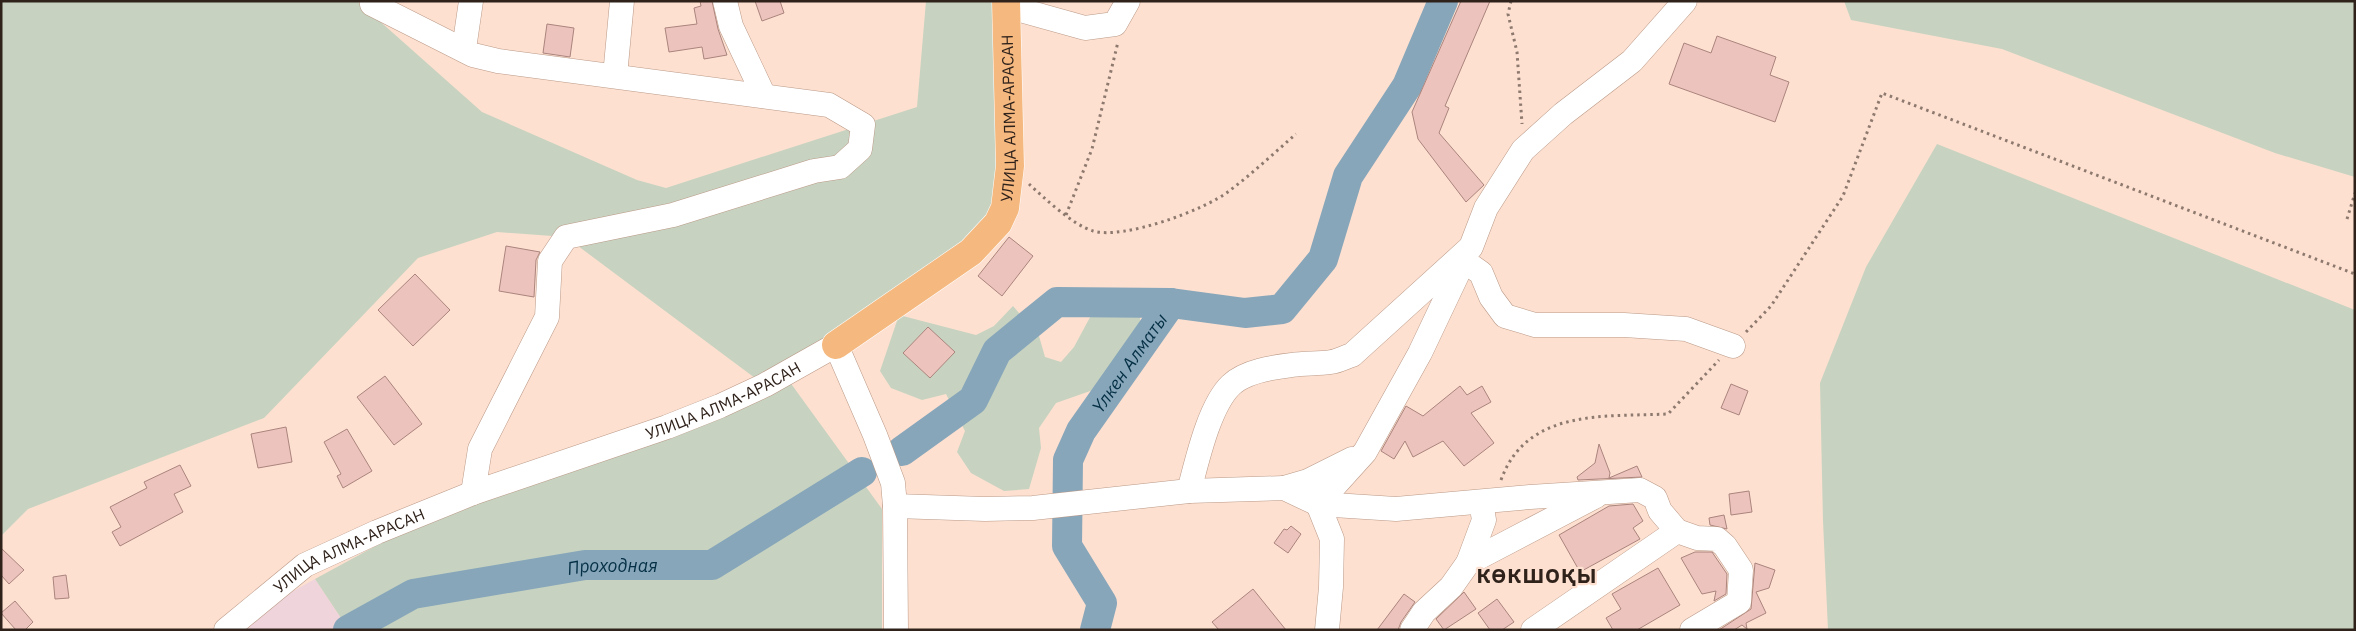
<svg xmlns="http://www.w3.org/2000/svg" width="2356" height="631" font-family="'IBM Plex Sans',sans-serif">
	<style>
		.commercial { fill: #efd5db }
		.green { fill: #c7d3c0 }
		.lines { fill: none; stroke-linecap: round; stroke-linejoin: round }
		.river { stroke: #87a6ba; stroke-width: 30 }
		.building { fill: #edc4bd; stroke: #aa847d }
		.minor-casing { stroke: #bb9987; stroke-width: 25 }
		.major-casing { stroke: #fff; stroke-width: 29 }
		.path { stroke: #8d796e; stroke-width: 3; stroke-dasharray: 2.5 4; stroke-linecap: butt }
		.minor { stroke: #fff; stroke-width: 24 }
		.major { stroke: #f5b980; stroke-width: 28 }
		.labels { text-anchor: middle; dominant-baseline: central; stroke-width: 4.5; stroke-linejoin: round; paint-order: stroke }
		.street-label { font-size: 16px; fill: #2f221b; stroke: #fde0d0 }
		.water-label { font-size: 18px; font-style: italic; fill: #042f45; stroke: #fde0d0 }
		.district-label { font-size: 21px; font-weight: bold; letter-spacing: 1px; fill: #2f221b; stroke: #fde0d0 }
	</style>
	<rect width="100%" height="100%" fill="#fde0d0"/>
	<path class="commercial" d="M 315,579 L 349,630 L 226,630 L 230,626 Z"/>
	<path class="green" d="M 1,1 L 357,1 L 482,112 L 637,180 L 666,188 L 917,107 L 926,1 L 1006,1 L 998,223 L 784,374 L 882,509 L 882,630 L 349,630 L 315,579 L 473,493 L 763,384 L 566,237 L 497,232 L 418,258 L 264,418 L 28,509 L 1,536 Z
		M 1844,1 L 2355,1 L 2355,177 L 2275,153 L 2002,49 L 1851,20 Z
		M 1937,144 L 2355,310 L 2355,630 L 1828,630 L 1823,521 L 1820,383 L 1866,267 Z
		M 1013,306 L 1039,336 L 1045,357 L 1061,362 L 1074,347 L 1095,308 L 1140,315 L 1140,329 L 1093,390 L 1056,403 L 1039,428 L 1041,448 L 1029,489 L 1004,491 L 971,473 L 957,452 L 965,431 L 946,394 L 922,400 L 891,388 L 880,371 L 899,315 L 976,335 L 994,326 Z"/>
	<g class="lines">
		<g class="river">
			<path d="M 902,451 L 973,400 L 997,351 L 1057,302 L 1171,303"/>
			<path id="s1" d="M 348,630 L 413,594 L 585,565 L 712,565 L 862,472"/>
			<path id="s2" d="M 1095,630 L 1102,603 L 1067,546 L 1068,460 L 1081,431 L 1171,303 L 1245,313 L 1282,309 L 1323,259 L 1348,176 L 1407,86 L 1443,1"/>
		</g>
	</g>
	<path class="building" d="M 700,1 L 712,1 L 718,29 L 727,55 L 704,59 L 702,47 L 669,52 L 665,28 L 697,24 L 694,8 L 701,6 Z
		M 755,1 L 780,1 L 784,13 L 762,21 Z
		M 1461,1 L 1490,1 L 1445,106 L 1449,108 L 1439,133 L 1484,185 L 1466,202 L 1418,139 L 1412,112 Z
		M 547,24 L 574,28 L 570,57 L 543,53 Z
		M 1717,36 L 1776,57 L 1770,75 L 1789,82 L 1775,122 L 1669,84 L 1684,43 L 1711,53 Z
		M 1009,237 L 1033,256 L 1002,296 L 978,276 Z
		M 506,246 L 540,252 L 536,260 L 534,297 L 499,291 Z
		M 415,274 L 450,310 L 413,346 L 378,310 Z
		M 928,327 L 955,352 L 930,378 L 903,353 Z
		M 385,376 L 422,424 L 394,445 L 357,397 Z
		M 1731,384 L 1748,391 L 1739,415 L 1721,408 Z
		M 1460,386 L 1467,395 L 1482,386 L 1491,402 L 1471,413 L 1494,443 L 1464,466 L 1443,441 L 1413,457 L 1405,441 L 1394,459 L 1381,451 L 1406,406 L 1423,416 Z
		M 286,427 L 292,462 L 258,468 L 251,434 Z
		M 347,429 L 372,471 L 343,488 L 337,476 L 341,474 L 324,442 Z
		M 1599,444 L 1610,473 L 1609,478 L 1637,466 L 1642,477 L 1578,480 L 1577,477 L 1595,463 Z
		M 180,465 L 191,486 L 174,494 L 183,512 L 120,546 L 112,532 L 121,527 L 110,507 L 147,488 L 144,482 Z
		M 1749,491 L 1752,512 L 1731,515 L 1729,494 Z
		M 1633,504 L 1643,521 L 1633,528 L 1640,539 L 1580,572 L 1559,535 L 1609,506 Z
		M 1724,515 L 1727,529 L 1710,525 L 1709,518 Z
		M 1291,526 L 1301,534 L 1288,553 L 1274,543 L 1284,529 L 1287,530 Z
		M 1,548 L 24,570 L 9,584 L 1,575 Z
		M 1695,552 L 1712,552 L 1727,574 L 1726,594 L 1714,601 L 1716,591 L 1702,594 L 1681,558 Z
		M 1755,563 L 1775,570 L 1769,588 L 1756,592 L 1766,613 L 1746,623 L 1747,629 L 1742,625 L 1734,630 L 1719,630 L 1751,609 Z
		M 1658,568 L 1680,605 L 1637,630 L 1613,630 L 1606,618 L 1621,609 L 1612,594 Z
		M 66,575 L 69,598 L 55,599 L 53,577 Z
		M 1253,589 L 1286,630 L 1219,630 L 1212,622 Z
		M 1464,592 L 1476,609 L 1444,630 L 1436,619 Z
		M 1404,594 L 1415,602 L 1401,622 L 1398,630 L 1377,630 Z
		M 1497,599 L 1514,622 L 1502,630 L 1490,630 L 1478,613 Z
		M 15,601 L 33,622 L 25,630 L 16,630 L 1,613 Z"/>
	<g class="lines">
		<defs>
			<g id="minor">
				<path d="M 725,1 L 731,26 L 764,96"/>
				<path d="M 372,4 L 473,55 L 498,61 L 829,105 L 863,125 L 860,149 L 840,167 L 814,171 L 673,215 L 566,237 L 550,261 L 547,317 L 480,449 L 473,493"/>
				<path d="M 1006,6 L 1085,28 L 1115,24 L 1128,1"/>
				<path d="M 464,49 L 471,1"/>
				<path d="M 615,76 L 622,1"/>
				<path d="M 1464,261 L 1481,273 L 1491,297 L 1505,316 L 1535,325 L 1624,325 L 1686,329 L 1733,346"/>
				<path d="M 1284,488 L 1308,481 L 1352,459"/>
				<path d="M 1189,491 C 1197,461 1209,406 1231,385 C 1245,371 1274,367 1292,365 C 1305,363 1318,364 1331,362 C 1338,361 1345,357 1352,355 L 1471,247 L 1486,208 L 1523,150 L 1563,114 L 1632,61 L 1685,1"/>
				<path d="M 1318,504 L 1365,452 L 1420,353 L 1466,256"/>
				<path d="M 1318,504 L 1332,539 L 1331,587 L 1327,630"/>
				<path d="M 895,506 L 985,509 L 1033,508 L 1189,491 L 1284,488 L 1318,504 L 1396,509 L 1530,497 L 1640,490 L 1655,498 L 1660,511 L 1677,531 L 1697,538 L 1717,539 L 1725,546 L 1741,570 L 1739,602 L 1692,630"/>
				<path d="M 1468,563 L 1484,520 L 1481,502"/>
				<path id="s3" d="M 226,630 L 305,565 L 377,532 L 473,493 L 667,427 L 720,406 L 765,385 L 836,345 L 875,435 L 893,483 L 895,506 L 896,630"/>
				<path d="M 1412,630 L 1424,612 L 1451,587 L 1468,563 L 1596,496"/>
				<path d="M 1533,630 L 1677,531"/>
			</g>
			<g id="major">
				<path id="s4" d="M 836,345 L 971,252 L 998,223 L 1005,208 L 1010,166 L 1006,1"/>
			</g>
		</defs>
		<use href="#minor" class="minor-casing"/>
		<use href="#major" class="major-casing"/>
		<path class="path" d="M 1511,1 L 1508,14 L 1517,52 L 1522,124
			M 1029,184 C 1044,198 1073,225 1093,231 C 1123,240 1205,210 1229,191 C 1252,174 1274,153 1296,134
			M 1066,215 L 1092,149 L 1118,42
			M 2347,219 L 2355,193
			M 1746,332 L 1771,306 L 1843,196 L 1882,93 L 2355,274
			M 1501,480 C 1527,408 1605,417 1668,414 L 1719,360"/>
		<use href="#minor" class="minor"/>
		<use href="#major" class="major"/>
	</g>
	<g class="labels">
		<g class="street-label">
			<text stroke="none"><textPath href="#s4" startOffset="310">УЛИЦА АЛМА-АРАСАН</textPath></text>
			<text stroke="none"><textPath href="#s3" startOffset="552">УЛИЦА АЛМА-АРАСАН</textPath></text>
			<text stroke="none"><textPath href="#s3" startOffset="148">УЛИЦА АЛМА-АРАСАН</textPath></text>
		</g>
		<g class="water-label">
			<text stroke="none"><textPath href="#s2" startOffset="296">Үлкен Алматы</textPath></text>
			<text stroke="none"><textPath href="#s1" startOffset="276">Проходная</textPath></text>
		</g>
		<g class="district-label">
			<text x="1537" y="575">КӨКШОҚЫ</text>
		</g>
	</g>
	<rect width="2356" height="631" fill="none" stroke="#2f221b" stroke-width="5"/>
</svg>
